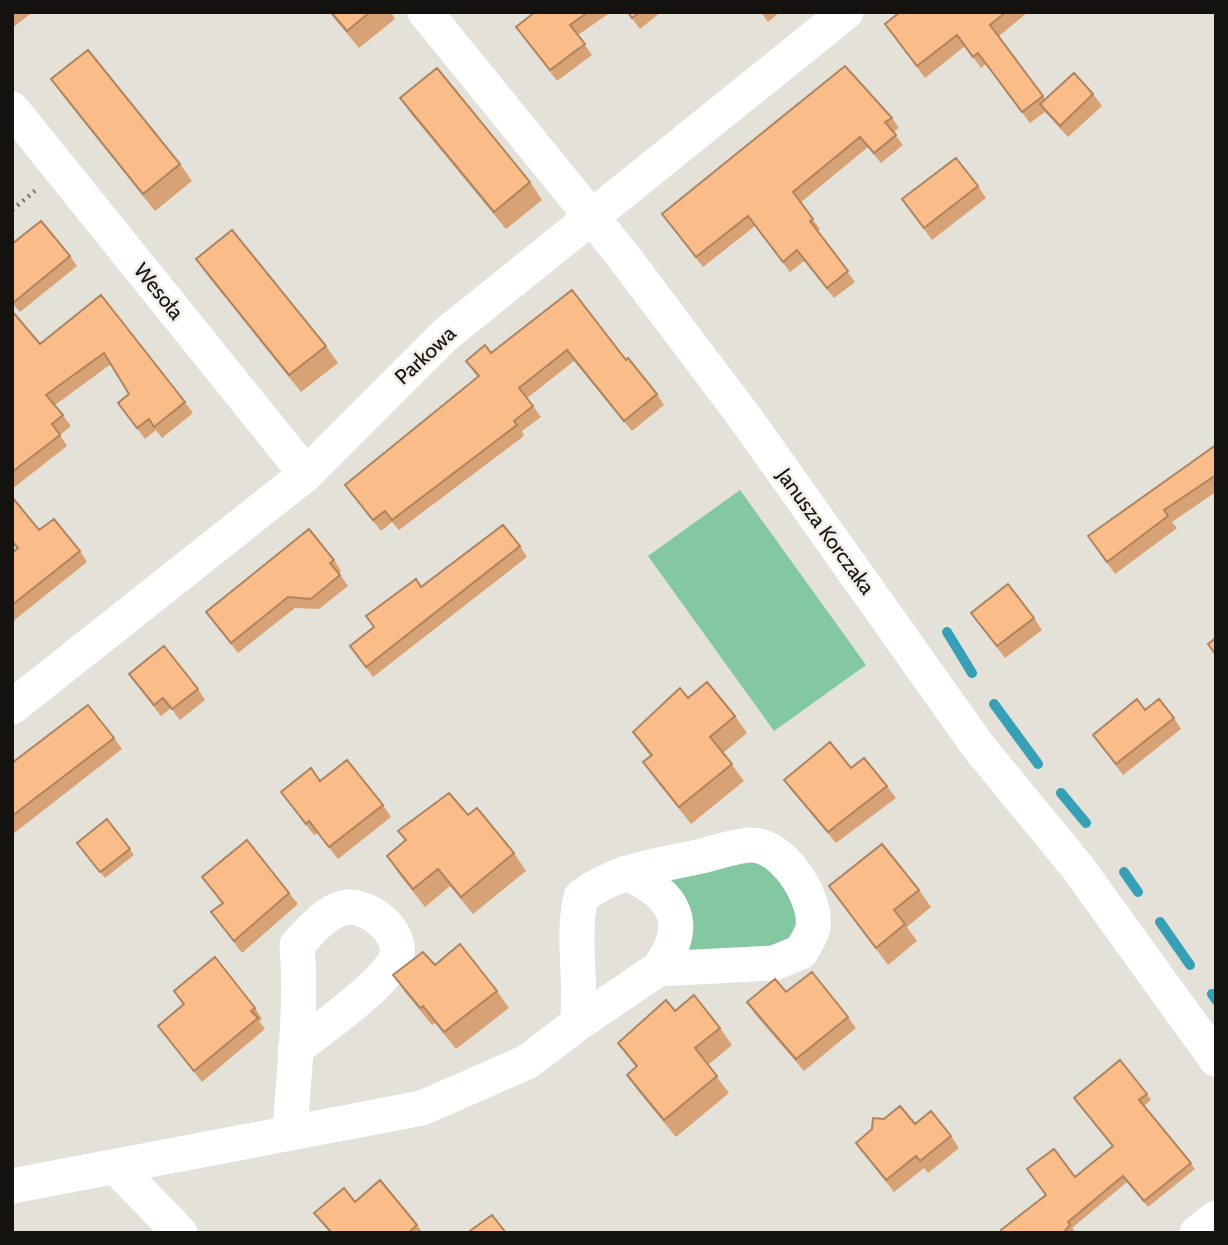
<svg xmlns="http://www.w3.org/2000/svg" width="1228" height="1245" font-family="Cabin,sans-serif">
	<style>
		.green { fill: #84c8a2 }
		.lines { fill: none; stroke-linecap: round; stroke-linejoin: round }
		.stream { stroke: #38a0b6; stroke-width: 10 }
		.path { stroke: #77756f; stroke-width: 4.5; stroke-dasharray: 2 5; stroke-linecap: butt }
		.minor { stroke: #fff; stroke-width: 35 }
		.wall { fill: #d7a275 }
		.building { fill: #fabc88; stroke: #af845f; stroke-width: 2 }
		.labels { text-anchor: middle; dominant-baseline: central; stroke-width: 5; stroke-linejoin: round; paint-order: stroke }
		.street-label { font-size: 21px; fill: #13120f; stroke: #f1eee5 }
	</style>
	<rect width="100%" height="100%" fill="#e4e1d8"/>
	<path class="green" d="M 740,490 L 866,665 L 774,731 L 648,556 Z
		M 758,851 L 805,910 L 788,946 L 672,961 L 662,882 Z"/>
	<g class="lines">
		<path class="stream" d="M 947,632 L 972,673
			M 994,704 L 1038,764
			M 1061,793 L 1086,823
			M 1124,872 L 1138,892
			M 1160,922 L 1190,965
			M 1212,994 L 1216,1000"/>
		<path class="path" d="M 12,210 L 36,190"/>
		<path class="minor" d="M 425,12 L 620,252 L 746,419 L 978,746 L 1078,868 L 1216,1059
			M 12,109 L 306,474
			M 12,707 L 306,474 L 445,335 L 846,12
			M 626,873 C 675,894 692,924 658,969
			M 290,1131 C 294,1069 302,1007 297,945 C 309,932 328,909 348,907 C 370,906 401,931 397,954 C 391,981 318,1031 295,1049
			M 116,1167 L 180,1233
			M 12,1186 L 422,1108 L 527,1062 L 577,1024 C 583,981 571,940 581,897 C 615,870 661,865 702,856 C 717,852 735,846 750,845 C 782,843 817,897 813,927 C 812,935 805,944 801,952 L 774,963 L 658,969 L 577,1024
			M 1197,1233 L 1216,1218"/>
	</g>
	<path class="wall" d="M 12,12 L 33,12 L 12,28 Z
		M 329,12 L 391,12 L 395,19 L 359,48 Z
		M 535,12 L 611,12 L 578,35 L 592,55 L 557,81 L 516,27 Z
		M 627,12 L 661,12 L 640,29 Z
		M 761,12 L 780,12 L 768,22 Z
		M 900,12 L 1028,12 L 999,36 L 1045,99 L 1093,94 L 1102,106 L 1068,137 L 1045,112 L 1030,123 L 986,64 L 981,68 L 965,46 L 925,78 L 885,24 Z
		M 52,79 L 180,164 L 192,181 L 155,211 L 63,96 Z
		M 400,98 L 530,182 L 542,200 L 506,229 L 412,115 Z
		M 892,118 L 899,128 L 893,132 L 903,145 L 881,163 L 868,147 L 800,203 L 820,229 L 817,231 L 855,282 L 834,298 L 804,261 L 790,272 L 755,226 L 703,267 L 662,214 Z
		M 978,186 L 986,198 L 932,240 L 902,199 Z
		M 12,244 L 70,256 L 77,266 L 20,312 L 12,303 Z
		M 196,259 L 326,346 L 338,363 L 301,392 L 208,276 Z
		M 572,290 L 626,360 L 657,394 L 664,405 L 632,431 L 574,361 L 527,398 L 541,417 L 522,431 L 524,436 L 399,530 L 392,522 L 381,531 L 345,485 L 478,377 L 466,361 L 491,353 Z
		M 101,295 L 193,413 L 162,438 L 156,430 L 145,439 L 118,403 L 129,394 L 111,364 L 55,405 L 71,426 L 60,435 L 67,446 L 12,489 L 12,311 L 40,344 Z
		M 1216,445 L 1216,492 L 1172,522 L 1177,528 L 1115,574 L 1088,536 Z
		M 12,497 L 39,530 L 80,551 L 87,562 L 12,622 L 12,553 L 17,549 L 12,543 Z
		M 520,546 L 527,557 L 373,677 L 350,646 L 421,587 Z
		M 334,560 L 341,571 L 339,573 L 348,586 L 319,609 L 295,608 L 238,653 L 206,612 Z
		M 971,613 L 1034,618 L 1042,630 L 1005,658 Z
		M 129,674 L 198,689 L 205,700 L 180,720 L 171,708 L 161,716 Z
		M 688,698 L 735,716 L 747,733 L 723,753 L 744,781 L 691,824 L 655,779 L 643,762 L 650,756 L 633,732 Z
		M 1145,710 L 1174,718 L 1181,729 L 1123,775 L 1093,735 Z
		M 114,738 L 122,749 L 13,834 L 12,763 Z
		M 851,768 L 887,786 L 896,798 L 836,843 L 793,792 L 784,780 Z
		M 320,781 L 383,805 L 391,817 L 338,859 L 318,833 L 314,835 L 281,792 Z
		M 468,815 L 514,853 L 526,871 L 473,914 L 450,886 L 425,907 L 399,874 L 387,856 L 406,841 L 398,831 Z
		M 107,819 L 134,855 L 105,878 L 82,849 Z
		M 202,877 L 289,893 L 298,904 L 242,953 L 211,912 L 222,903 Z
		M 829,886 L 919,890 L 931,907 L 907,927 L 917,941 L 888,965 Z
		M 435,965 L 497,991 L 509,1008 L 456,1049 L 435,1023 L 432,1025 L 405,992 L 393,975 Z
		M 174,991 L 255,1008 L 262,1019 L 259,1021 L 265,1029 L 202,1082 L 158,1026 L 183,1005 Z
		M 786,992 L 848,1017 L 856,1028 L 804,1071 L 755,1014 L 747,1002 Z
		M 675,1011 L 720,1028 L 732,1045 L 708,1065 L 729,1093 L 676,1137 L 639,1092 L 627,1075 L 636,1067 L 618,1043 Z
		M 1147,1094 L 1151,1100 L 1144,1106 L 1195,1169 L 1148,1207 L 1127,1182 L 1072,1228 L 1075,1231 L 1073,1233 L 1003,1233 L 1075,1177 L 1113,1146 L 1078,1103 Z
		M 915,1124 L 951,1136 L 959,1148 L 928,1173 L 924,1168 L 894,1192 L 856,1143 Z
		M 355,1202 L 417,1225 L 423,1233 L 330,1233 L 314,1213 Z"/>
	<path class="building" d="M 331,12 L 370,12 L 347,31 Z
		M 535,12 L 588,12 L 570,25 L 585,44 L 550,70 L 516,27 Z
		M 628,12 L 640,12 L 632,18 Z
		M 900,12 L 1006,12 L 990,25 L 1043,96 L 1022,112 L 978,53 L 973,57 L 957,35 L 917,66 L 885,24 Z
		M 88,50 L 180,164 L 143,194 L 51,79 Z
		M 845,66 L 892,118 L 885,122 L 896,135 L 874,153 L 860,137 L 793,192 L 813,219 L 810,221 L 848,271 L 827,288 L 797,250 L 783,262 L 748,216 L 696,257 L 662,214 Z
		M 437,68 L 530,182 L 494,212 L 400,98 Z
		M 1074,73 L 1093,94 L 1060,126 L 1040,104 Z
		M 956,158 L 978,186 L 924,228 L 902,199 Z
		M 41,221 L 70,256 L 13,303 L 12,244 Z
		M 232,230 L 326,346 L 289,375 L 196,259 Z
		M 572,290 L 626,360 L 628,358 L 657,394 L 624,421 L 567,350 L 519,388 L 533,406 L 514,421 L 517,425 L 392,520 L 385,511 L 373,520 L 345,485 L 479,376 L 466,361 L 485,345 L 491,353 Z
		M 101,295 L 185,402 L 154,427 L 149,419 L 137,428 L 118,403 L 129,394 L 104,353 L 46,395 L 63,415 L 52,424 L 60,435 L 12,472 L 12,311 L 40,344 Z
		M 1216,445 L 1216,475 L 1164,510 L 1168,516 L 1107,562 L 1088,536 Z
		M 12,497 L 39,530 L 54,519 L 80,551 L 12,605 L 12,553 L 18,548 L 12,541 Z
		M 503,525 L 520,546 L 366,667 L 350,646 L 374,627 L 366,616 L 416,579 L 421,587 Z
		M 309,529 L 334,560 L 330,563 L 340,575 L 311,599 L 288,597 L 231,643 L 206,612 Z
		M 1008,584 L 1034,618 L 997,646 L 971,613 Z
		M 1216,638 L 1216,655 L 1208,644 Z
		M 164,646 L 198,689 L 172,709 L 163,698 L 154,705 L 129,674 Z
		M 707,682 L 735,716 L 710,737 L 732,764 L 679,807 L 643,762 L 652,755 L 633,732 L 680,688 L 688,698 Z
		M 1137,699 L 1145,710 L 1159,699 L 1174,718 L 1116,764 L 1093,735 Z
		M 88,705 L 114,738 L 12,816 L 12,763 Z
		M 830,742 L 851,768 L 864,758 L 887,786 L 828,832 L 784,780 Z
		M 347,760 L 383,805 L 329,847 L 309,821 L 306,824 L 281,792 L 311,768 L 320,781 Z
		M 449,793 L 468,815 L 477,808 L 514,853 L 461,897 L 438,869 L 413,889 L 387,856 L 406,840 L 398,831 Z
		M 107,819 L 130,849 L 100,872 L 77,843 Z
		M 247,840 L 289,893 L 234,941 L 211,912 L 223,903 L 202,877 Z
		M 882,844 L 919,890 L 894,910 L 905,924 L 876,948 L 829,886 Z
		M 460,944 L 497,991 L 444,1032 L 423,1006 L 420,1008 L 393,975 L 423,952 L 435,965 Z
		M 215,957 L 255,1008 L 251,1011 L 258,1018 L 194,1071 L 158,1026 L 184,1004 L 174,991 Z
		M 812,972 L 848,1017 L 796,1059 L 747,1002 L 775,979 L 786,992 Z
		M 694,995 L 720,1028 L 695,1048 L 717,1076 L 664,1120 L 627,1075 L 637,1066 L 618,1043 L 666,1000 L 675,1011 Z
		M 1120,1060 L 1147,1094 L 1139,1100 L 1191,1163 L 1144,1201 L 1123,1176 L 1068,1222 L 1070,1225 L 1063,1233 L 1003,1233 L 1001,1230 L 1046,1195 L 1027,1169 L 1054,1149 L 1075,1177 L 1113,1146 L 1074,1098 Z
		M 900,1106 L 915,1124 L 931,1111 L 951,1136 L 920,1161 L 916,1156 L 886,1180 L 856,1143 L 872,1129 L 873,1118 L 884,1119 Z
		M 380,1180 L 417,1225 L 408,1233 L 332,1233 L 314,1213 L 344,1188 L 355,1202 Z
		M 492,1215 L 506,1233 L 467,1233 Z"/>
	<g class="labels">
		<g class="street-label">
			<text transform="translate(159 291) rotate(51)">Wesoła</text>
			<text transform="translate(425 355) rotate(-43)">Parkowa</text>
			<text transform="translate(826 531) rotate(54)">Janusza Korczaka</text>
		</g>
	</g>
	<rect width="1228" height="1245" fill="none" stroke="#13120f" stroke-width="28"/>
</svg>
